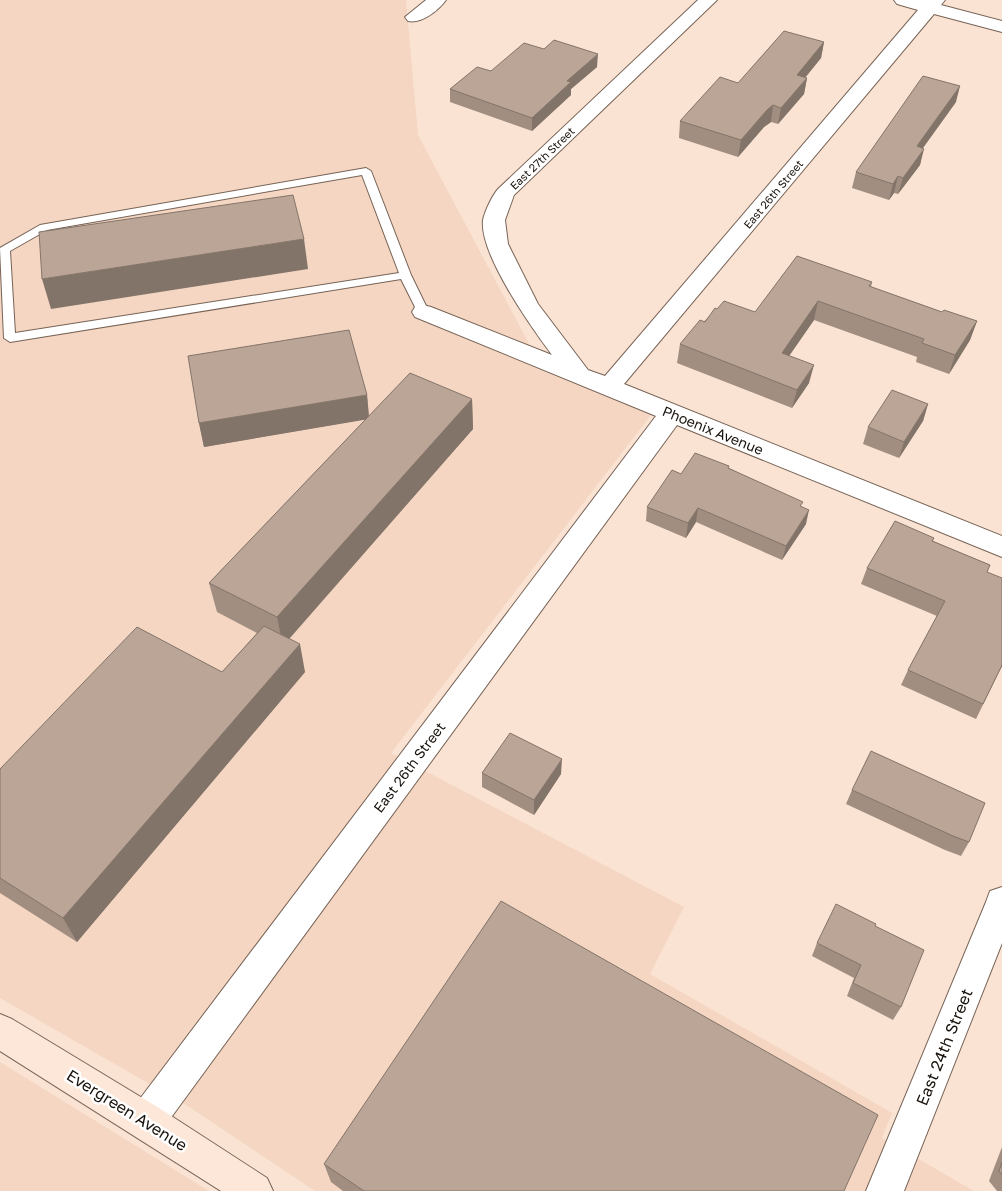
<svg xmlns="http://www.w3.org/2000/svg" width="1002" height="1191" font-family="'Golos Text',sans-serif">
	<style>
		.built { fill: #f4d6c2 }
		.lines { fill: none; stroke-linecap: round; stroke-linejoin: round }
		.lane-casing { stroke: #776356; stroke-width: 2 }
		.street-casing { stroke: #776356; stroke-width: 2 }
		.secondary-casing { stroke: #776356; stroke-width: 2 }
		.lane { fill: #fff; fill-rule: evenodd }
		.street { fill: #fff; fill-rule: evenodd }
		.secondary { fill: #fce7d9; fill-rule: evenodd }
		.wall { fill: #a18e81 }
		.shaded-wall { fill: #837469 }
		.building { fill: #bba596; stroke: #837469 }
		.labels { text-anchor: middle; dominant-baseline: central; stroke-width: 5; stroke-linejoin: round; paint-order: stroke }
		.far-street-label { font-size: 11px; fill: #19120c; stroke: #fff }
		.street-label { font-size: 14px; fill: #19120c; stroke: #fff }
		.near-street-label { font-size: 16px; fill: #19120c; stroke: #fff }
	</style>
	<rect width="100%" height="100%" fill="#fae3d3"/>
	<path class="built" d="M 0,0 L 406,0 L 418,135 L 543,370 L 651,415 L 391,753 L 684,907 L 650,974 L 892,1113 L 882,1138 L 974,1191 L 315,1191 L 188,1106 L 0,998 Z
		M 0,1062 L 209,1191 L 0,1191 Z"/>
	<g class="lines">
		<defs>
			<path id="lane" d="M 366,168 L 371,171 L 411,275 L 429,312 L 427,315 L 419,315 L 401,279 L 10,342 L 4,338 L 0,248 L 40,225 ZM 362,175 L 399,273 L 15,333 L 10,251 L 47,230 Z"/>
			<path id="street" d="M 426,0 L 446,0 C 438,11 421,24 408,21 L 405,17 Z
				M 698,0 L 717,0 L 514,195 L 505,220 L 508,244 L 538,304 L 588,370 L 605,376 L 918,10 L 897,4 L 894,0 L 945,0 L 941,5 L 1002,21 L 1002,32 L 934,14 L 624,384 L 1002,536 L 1002,557 L 677,425 L 159,1134 L 146,1139 L 133,1134 L 128,1121 L 133,1108 L 656,416 L 415,317 L 412,312 L 415,307 L 423,305 L 431,307 L 552,355 C 532,328 479,254 483,220 C 485,211 492,196 498,189 Z
				M 1002,887 L 1002,943 L 904,1191 L 866,1191 L 986,902 L 990,891 Z"/>
			<path id="secondary" d="M 0,1014 L 12,1019 L 159,1108 L 267,1178 L 273,1191 L 221,1191 L 0,1051 Z"/>
		</defs>
		<use href="#lane" class="lane-casing"/>
		<use href="#street" class="street-casing"/>
		<use href="#secondary" class="secondary-casing"/>
		<use href="#lane" class="lane"/>
		<use href="#street" class="street"/>
		<use href="#secondary" class="secondary"/>
	</g>
	<path class="wall" d="M 824,42 L 821,58 L 805,78 L 807,78 L 804,94 L 778,124 L 771,122 L 764,127 L 738,157 L 679,138 L 680,121 L 738,83 Z
		M 597,67 L 571,89 L 571,95 L 532,131 L 450,102 L 450,89 L 491,71 Z
		M 956,102 L 923,148 L 920,165 L 898,194 L 894,193 L 889,200 L 852,188 L 856,172 Z
		M 872,282 L 871,287 L 942,312 L 977,321 L 970,340 L 949,374 L 916,362 L 917,357 L 814,320 L 789,356 L 809,383 L 792,408 L 677,363 L 680,344 L 717,309 L 755,312 Z
		M 367,395 L 369,416 L 472,399 L 473,429 L 289,638 L 305,672 L 77,942 L 0,893 L 0,769 L 222,672 L 257,633 L 217,612 L 209,583 L 366,419 L 204,447 L 199,423 Z
		M 928,404 L 923,421 L 899,458 L 863,444 L 868,427 Z
		M 729,468 L 802,507 L 806,524 L 782,560 L 696,522 L 686,538 L 646,521 L 647,507 L 681,474 Z
		M 934,538 L 933,541 L 990,565 L 987,572 L 1002,666 L 976,719 L 901,685 L 908,670 L 937,616 L 861,584 L 867,568 Z
		M 482,773 L 561,774 L 534,815 L 482,787 Z
		M 852,790 L 969,842 L 961,856 L 945,850 L 846,804 Z
		M 875,926 L 901,1007 L 893,1020 L 847,996 L 854,978 L 812,956 L 817,943 Z
		M 1002,1147 L 1002,1191 L 997,1191 L 989,1181 Z
		M 324,1164 L 844,1191 L 343,1191 L 331,1182 Z"/>
	<path class="shaded-wall" d="M 824,42 L 821,58 L 794,91 L 797,75 Z
		M 598,54 L 597,67 L 571,89 L 571,95 L 532,131 L 532,118 L 567,81 Z
		M 807,78 L 804,94 L 778,124 L 781,108 Z
		M 960,86 L 956,102 L 912,163 L 917,146 Z
		M 773,105 L 771,122 L 764,127 L 738,157 L 741,140 L 767,110 Z
		M 924,149 L 920,165 L 898,194 L 903,178 Z
		M 898,176 L 894,193 L 889,200 L 893,184 Z
		M 304,239 L 308,269 L 51,309 L 42,279 Z
		M 818,301 L 814,320 L 778,372 L 782,353 Z
		M 977,321 L 970,340 L 949,374 L 955,355 Z
		M 814,365 L 809,383 L 792,408 L 797,390 Z
		M 367,395 L 369,419 L 204,447 L 199,423 Z
		M 472,399 L 473,429 L 283,646 L 277,617 Z
		M 928,404 L 923,421 L 899,458 L 904,442 Z
		M 698,508 L 696,522 L 686,538 L 688,523 Z
		M 809,510 L 806,524 L 782,560 L 786,546 Z
		M 300,644 L 305,672 L 77,942 L 63,918 Z
		M 562,759 L 561,774 L 534,815 L 534,800 Z"/>
	<path class="building" d="M 784,31 L 824,42 L 797,75 L 807,78 L 781,108 L 773,105 L 767,110 L 741,140 L 680,121 L 720,77 L 738,83 Z
		M 554,40 L 598,54 L 567,81 L 571,82 L 532,118 L 450,89 L 477,67 L 491,71 L 524,43 L 544,49 Z
		M 923,76 L 960,86 L 917,146 L 924,149 L 903,178 L 898,176 L 893,184 L 856,172 Z
		M 293,195 L 304,239 L 42,279 L 39,232 Z
		M 797,256 L 872,282 L 869,286 L 942,312 L 944,310 L 977,321 L 955,355 L 922,343 L 924,339 L 818,301 L 782,353 L 814,365 L 797,390 L 680,344 L 700,320 L 705,322 L 715,308 L 717,309 L 724,301 L 755,312 Z
		M 349,330 L 367,395 L 199,423 L 188,356 Z
		M 410,373 L 472,399 L 277,617 L 209,583 Z
		M 892,390 L 928,404 L 904,442 L 868,427 Z
		M 695,453 L 729,466 L 728,468 L 803,502 L 800,506 L 809,510 L 786,546 L 698,508 L 688,523 L 647,507 L 672,470 L 681,474 Z
		M 895,521 L 934,538 L 932,541 L 990,565 L 987,572 L 1002,578 L 1002,665 L 983,704 L 908,670 L 945,601 L 867,568 Z
		M 264,626 L 300,644 L 63,918 L 0,878 L 0,769 L 137,627 L 222,672 Z
		M 510,733 L 562,759 L 534,800 L 482,773 Z
		M 871,751 L 985,803 L 969,842 L 953,836 L 852,790 Z
		M 501,901 L 878,1115 L 844,1191 L 364,1191 L 324,1164 Z
		M 836,904 L 876,924 L 875,926 L 924,950 L 901,1007 L 853,983 L 861,965 L 817,943 Z
		M 1002,1162 L 1002,1175 L 999,1171 Z"/>
	<g class="labels">
		<g class="far-street-label">
			<text transform="translate(542 158) rotate(-44)">East 27th Street</text>
			<text transform="translate(773 194) rotate(-50)">East 26th Street</text>
		</g>
		<g class="street-label">
			<text transform="translate(713 430) rotate(22)">Phoenix Avenue</text>
			<text transform="translate(409 767) rotate(-53)">East 26th Street</text>
		</g>
		<g class="near-street-label">
			<text transform="translate(944 1047) rotate(-68)">East 24th Street</text>
			<text transform="translate(127 1110) rotate(32)">Evergreen Avenue</text>
		</g>
	</g>
</svg>
